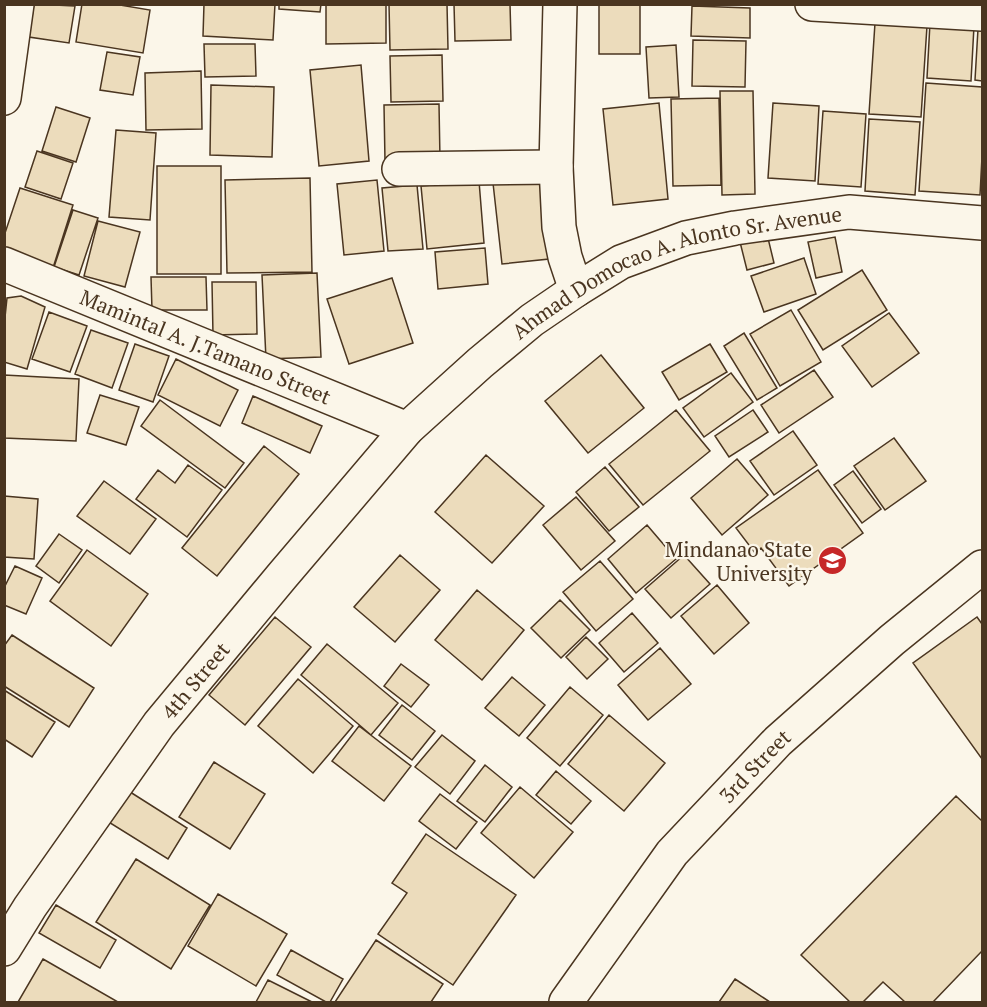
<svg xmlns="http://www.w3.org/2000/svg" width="987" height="1007" font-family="'PT Serif',serif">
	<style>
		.building { fill: #ecdcbc; stroke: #4a3520; stroke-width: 1.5 }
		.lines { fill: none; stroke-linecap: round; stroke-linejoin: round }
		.minor-casing { stroke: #4a3520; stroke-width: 36 }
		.minor { stroke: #fbf6e9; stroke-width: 33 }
		.labels { text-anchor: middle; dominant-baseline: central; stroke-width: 4.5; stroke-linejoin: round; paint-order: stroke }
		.street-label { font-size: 21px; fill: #4a3520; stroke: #fbf6e9 }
		.poi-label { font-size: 21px; fill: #4a3520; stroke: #fbf6e9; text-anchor: end }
	</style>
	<rect width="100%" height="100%" fill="#fbf6e9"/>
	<path class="building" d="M 34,4 L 75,6 L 69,43 L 29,37 Z
		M 82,4 L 114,4 L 150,10 L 143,53 L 76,42 Z
		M 204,4 L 275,4 L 273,40 L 203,36 Z
		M 279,4 L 321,4 L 320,12 L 279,9 Z
		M 326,4 L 386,4 L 386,43 L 326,44 Z
		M 389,4 L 447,4 L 448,49 L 390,50 Z
		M 454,4 L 510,4 L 511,40 L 455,41 Z
		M 599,4 L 640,4 L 640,54 L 599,54 Z
		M 692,6 L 750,8 L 750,38 L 691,36 Z
		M 875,23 L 927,26 L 921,117 L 869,114 Z
		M 930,23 L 974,26 L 971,81 L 927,78 Z
		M 978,29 L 982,30 L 982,81 L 975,80 Z
		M 693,40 L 746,41 L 745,87 L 692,86 Z
		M 204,44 L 255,44 L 256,76 L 205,77 Z
		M 676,45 L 679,97 L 649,98 L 646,47 Z
		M 107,52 L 140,57 L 133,95 L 100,90 Z
		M 442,55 L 443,101 L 391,102 L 390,56 Z
		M 361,65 L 369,161 L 319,166 L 310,70 Z
		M 201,71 L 202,129 L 146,130 L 145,73 Z
		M 926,83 L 982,87 L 982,157 L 980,195 L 919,191 Z
		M 211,85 L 274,87 L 272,157 L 210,155 Z
		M 720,91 L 753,91 L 755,194 L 722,195 Z
		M 719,98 L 721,185 L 673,186 L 671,99 Z
		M 659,103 L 668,199 L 613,205 L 603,109 Z
		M 773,103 L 819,106 L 815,181 L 768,178 Z
		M 439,104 L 440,160 L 385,161 L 384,105 Z
		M 56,107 L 90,118 L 76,162 L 42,151 Z
		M 823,111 L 866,114 L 861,187 L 818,184 Z
		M 869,119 L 920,122 L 915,195 L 865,191 Z
		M 116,130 L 156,133 L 150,220 L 109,217 Z
		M 37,151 L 73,163 L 61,199 L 25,187 Z
		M 157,166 L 221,166 L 221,274 L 157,274 Z
		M 310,178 L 312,272 L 227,273 L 225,180 Z
		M 540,178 L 549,259 L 502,264 L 493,183 Z
		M 377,180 L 384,251 L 344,255 L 337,184 Z
		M 479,181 L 484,243 L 427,249 L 421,186 Z
		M 417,185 L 423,249 L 388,251 L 382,188 Z
		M 20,188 L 73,205 L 52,271 L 4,256 L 4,236 Z
		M 73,210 L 98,218 L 79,275 L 54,267 Z
		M 98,221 L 140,232 L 125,287 L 84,276 Z
		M 767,234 L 774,263 L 747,270 L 740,242 Z
		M 835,237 L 842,272 L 816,278 L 808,242 Z
		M 485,248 L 488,284 L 438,289 L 435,252 Z
		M 804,258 L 816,294 L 764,312 L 751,276 Z
		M 862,270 L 887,310 L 823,350 L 798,310 Z
		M 317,273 L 321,357 L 266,359 L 262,275 Z
		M 151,277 L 206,277 L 207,310 L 152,310 Z
		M 392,278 L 413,343 L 349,364 L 327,299 Z
		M 212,282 L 256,282 L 257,334 L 213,335 Z
		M 21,296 L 45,307 L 27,369 L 4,362 L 4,327 L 7,298 Z
		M 791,310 L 821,362 L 780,386 L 750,334 Z
		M 49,312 L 87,326 L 70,372 L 32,359 Z
		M 889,313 L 919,353 L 872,387 L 842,346 Z
		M 91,330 L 128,343 L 112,388 L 75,374 Z
		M 744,333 L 777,388 L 757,400 L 724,346 Z
		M 135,344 L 169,356 L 153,402 L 119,390 Z
		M 710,344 L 727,372 L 679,400 L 662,372 Z
		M 601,355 L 644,408 L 588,453 L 545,401 Z
		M 176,359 L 238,390 L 220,426 L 158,395 Z
		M 814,370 L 833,397 L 779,433 L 761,405 Z
		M 731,373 L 753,402 L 704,437 L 683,408 Z
		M 4,375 L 79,379 L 76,441 L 4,438 Z
		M 100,395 L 139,407 L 126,445 L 87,433 Z
		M 253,396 L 322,426 L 310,453 L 242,423 Z
		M 160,400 L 244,463 L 225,488 L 141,426 Z
		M 676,410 L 710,451 L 643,505 L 609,464 Z
		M 753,410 L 768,432 L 729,457 L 715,436 Z
		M 793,431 L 817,465 L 774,495 L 750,461 Z
		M 894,438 L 926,481 L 885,510 L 854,466 Z
		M 264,446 L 299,474 L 217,576 L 182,548 Z
		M 486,455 L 544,506 L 492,563 L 435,512 Z
		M 737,459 L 768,495 L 722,535 L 691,498 Z
		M 188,465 L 222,490 L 187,537 L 136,499 L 158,470 L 175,483 Z
		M 605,467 L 639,507 L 609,531 L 576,492 Z
		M 818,470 L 863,533 L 789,586 L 761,548 L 755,553 L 736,528 Z
		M 853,471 L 881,509 L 862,523 L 834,485 Z
		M 104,481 L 156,519 L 130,554 L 77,516 Z
		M 4,496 L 38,499 L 34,559 L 4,557 Z
		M 576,497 L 615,541 L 581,570 L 543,525 Z
		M 647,525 L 676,559 L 636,593 L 608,559 Z
		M 59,534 L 82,550 L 59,583 L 36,566 Z
		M 87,550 L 148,594 L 111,646 L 50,601 Z
		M 400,555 L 440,590 L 395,642 L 354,607 Z
		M 684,555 L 710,584 L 671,618 L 645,589 Z
		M 600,561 L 633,599 L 596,631 L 563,592 Z
		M 15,566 L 42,578 L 26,614 L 4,605 L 4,588 Z
		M 717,585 L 749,623 L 714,654 L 681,616 Z
		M 477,590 L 524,630 L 482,680 L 435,640 Z
		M 560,600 L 590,630 L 561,658 L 531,628 Z
		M 632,613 L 658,643 L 624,672 L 599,643 Z
		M 275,617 L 311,647 L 245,725 L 209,695 Z
		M 977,617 L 982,624 L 982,759 L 913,663 Z
		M 12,635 L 94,688 L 69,727 L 4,686 L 4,646 Z
		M 586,637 L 608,659 L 587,679 L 566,657 Z
		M 327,644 L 398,703 L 371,735 L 301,675 Z
		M 660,648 L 691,684 L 648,720 L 618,685 Z
		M 401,664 L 429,685 L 411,707 L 384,686 Z
		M 512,677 L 545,705 L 519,736 L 485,708 Z
		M 298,679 L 353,726 L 313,773 L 258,726 Z
		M 570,687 L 603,715 L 560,766 L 527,738 Z
		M 4,690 L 55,722 L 32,757 L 4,739 Z
		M 402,705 L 435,731 L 412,760 L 379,735 Z
		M 609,715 L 665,763 L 624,811 L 568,764 Z
		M 359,726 L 411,766 L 384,801 L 332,761 Z
		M 442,735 L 475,761 L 450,794 L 415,767 Z
		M 214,762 L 265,794 L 230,849 L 179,817 Z
		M 485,765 L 512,787 L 485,822 L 457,801 Z
		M 556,771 L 591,801 L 571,824 L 536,795 Z
		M 520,787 L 573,832 L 534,878 L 481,833 Z
		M 127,790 L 187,828 L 168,859 L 107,821 Z
		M 440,794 L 477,822 L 456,849 L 419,821 Z
		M 956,796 L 982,821 L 982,951 L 933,1002 L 905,1002 L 883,982 L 863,1002 L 850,1002 L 801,955 Z
		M 426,834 L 516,895 L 453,985 L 378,934 L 407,893 L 392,883 Z
		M 136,859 L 210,905 L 171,969 L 96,922 Z
		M 218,894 L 287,934 L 256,986 L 188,946 Z
		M 56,905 L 116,940 L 100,968 L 39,933 Z
		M 376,940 L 443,984 L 431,1002 L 335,1002 Z
		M 291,950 L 343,979 L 330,1002 L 326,1002 L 277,975 Z
		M 43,959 L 118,1002 L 18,1002 Z
		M 735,979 L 770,1002 L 719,1002 Z
		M 268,980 L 312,1002 L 256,1002 Z"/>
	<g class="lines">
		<defs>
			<g id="minor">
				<path d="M 560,4 L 556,167 L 559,227 L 565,257 L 576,290"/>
				<path d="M 812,4 L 982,14"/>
				<path d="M 4,98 L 17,4"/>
				<path d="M 399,169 L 556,167"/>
				<path id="s1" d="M 4,264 L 407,429"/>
				<path id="s2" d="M 4,949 L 30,907 L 159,724 L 282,576 L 407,429 L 480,363 L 532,320 L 576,290 L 621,262 L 686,238 L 735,228 L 849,212 L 982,223"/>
				<path id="s3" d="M 566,1002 L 672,853 L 778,741 L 892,640 L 982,567"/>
			</g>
		</defs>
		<use href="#minor" class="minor-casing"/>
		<use href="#minor" class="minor"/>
	</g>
	<defs>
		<symbol id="university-disc" viewBox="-11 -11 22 22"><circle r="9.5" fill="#c62828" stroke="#fbf6e9"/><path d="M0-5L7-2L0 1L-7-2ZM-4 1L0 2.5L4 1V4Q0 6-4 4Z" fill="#fff"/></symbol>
	</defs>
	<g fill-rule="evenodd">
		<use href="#university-disc" x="816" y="544" width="33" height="33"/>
	</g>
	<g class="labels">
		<g class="street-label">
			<text stroke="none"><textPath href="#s2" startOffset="980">Ahmad Domocao A. Alonto Sr. Avenue</textPath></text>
			<text stroke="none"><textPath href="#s1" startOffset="218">Mamintal A. J.Tamano Street</textPath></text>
			<text stroke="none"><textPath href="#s2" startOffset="330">4th Street</textPath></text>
			<text stroke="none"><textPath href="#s3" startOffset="303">3rd Street</textPath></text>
		</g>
		<g class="poi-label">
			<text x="812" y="549">Mindanao State<tspan x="812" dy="24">University</tspan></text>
		</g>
	</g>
	<rect width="987" height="1007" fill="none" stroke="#4a3520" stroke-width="12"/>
</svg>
